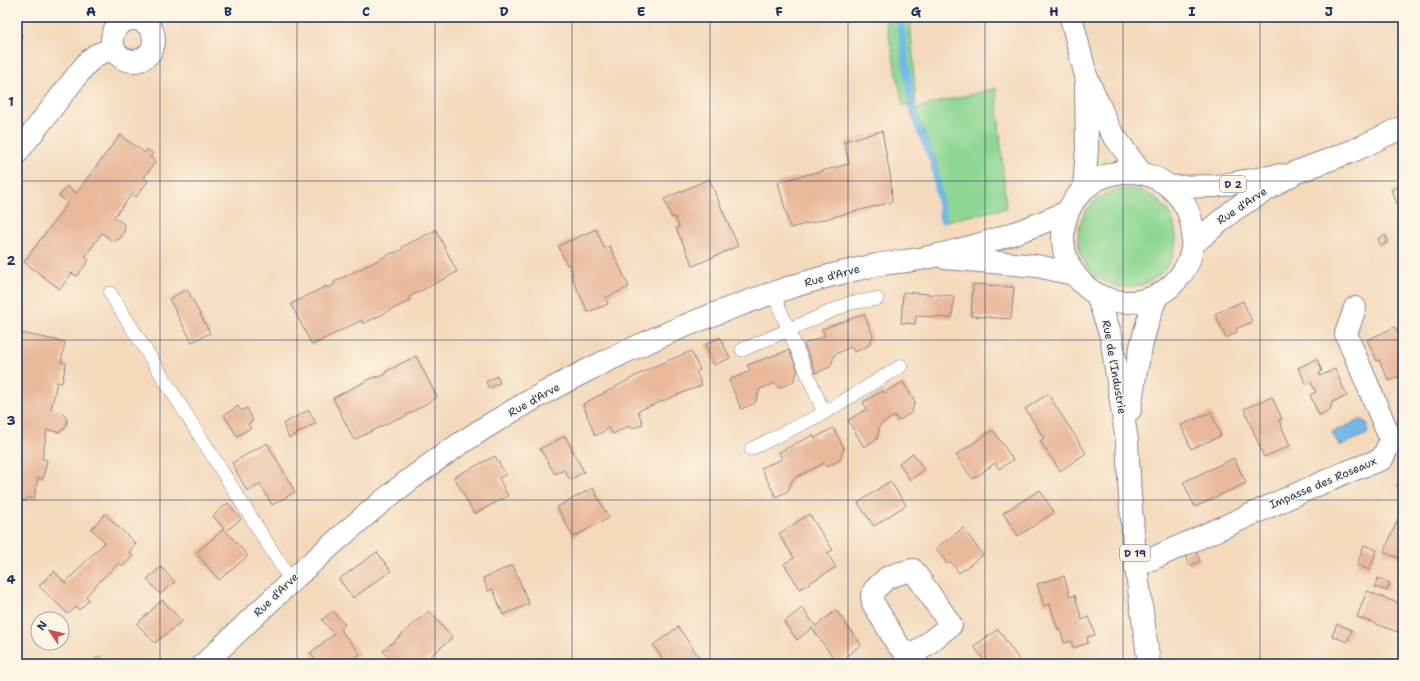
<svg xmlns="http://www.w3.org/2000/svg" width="1420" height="681" font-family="'Shantell Sans',sans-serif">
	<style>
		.green { fill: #8ed793; stroke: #548378 }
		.water { fill: #71b8e8; stroke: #4674a3 }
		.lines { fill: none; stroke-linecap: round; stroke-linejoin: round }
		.stream { stroke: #71b8e8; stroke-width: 7 }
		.building { fill: #e9b799 }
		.service-casing { stroke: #88848c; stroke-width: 14 }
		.minor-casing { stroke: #88848c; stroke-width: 24 }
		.secondary-casing { stroke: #88848c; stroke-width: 24 }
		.primary-casing { stroke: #88848c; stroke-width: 24 }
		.service { stroke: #fff; stroke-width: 13 }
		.minor { stroke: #fff; stroke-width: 22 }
		.secondary { stroke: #fff; stroke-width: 22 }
		.primary { stroke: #fff; stroke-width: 22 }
		.grid { fill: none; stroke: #1b2f5e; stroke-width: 1; stroke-opacity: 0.55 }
		.labels { text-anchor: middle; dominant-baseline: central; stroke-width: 3; stroke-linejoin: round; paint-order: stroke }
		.shield { fill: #fcf5e5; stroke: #5e6a86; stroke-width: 1 }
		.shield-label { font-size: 10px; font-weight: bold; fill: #1b2f5e }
		.street-label { font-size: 11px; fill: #1b2f5e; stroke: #fcf5e5 }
		.neatline { fill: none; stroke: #1b2f5e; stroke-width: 1.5 }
		.grid-label { font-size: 13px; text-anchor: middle; font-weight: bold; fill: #1b2f5e }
	</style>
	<rect width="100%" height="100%" fill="#fcf5e5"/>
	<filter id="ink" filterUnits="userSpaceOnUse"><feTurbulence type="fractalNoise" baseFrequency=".025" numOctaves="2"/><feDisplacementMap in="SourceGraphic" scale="8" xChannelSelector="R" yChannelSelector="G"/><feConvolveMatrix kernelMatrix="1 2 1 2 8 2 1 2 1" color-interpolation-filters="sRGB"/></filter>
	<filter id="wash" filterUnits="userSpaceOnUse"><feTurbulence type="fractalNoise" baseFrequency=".012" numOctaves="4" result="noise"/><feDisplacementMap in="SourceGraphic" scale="16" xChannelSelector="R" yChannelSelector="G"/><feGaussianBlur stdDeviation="0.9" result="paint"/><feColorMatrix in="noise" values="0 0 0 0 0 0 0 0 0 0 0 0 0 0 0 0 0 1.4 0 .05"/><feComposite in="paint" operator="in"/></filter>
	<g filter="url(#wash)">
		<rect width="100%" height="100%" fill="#f4d9bb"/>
		<path class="green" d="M 885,17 L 910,17 L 916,105 L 903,105 Z
			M 996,88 L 1006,208 L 946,221 L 936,161 L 921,125 L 916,108 Z
			M1078 238a49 49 0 1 1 98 0a49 49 0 1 1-98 0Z"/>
		<path class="water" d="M 1361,420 L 1368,424 L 1367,434 L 1339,446 L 1332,432 Z"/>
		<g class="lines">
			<path class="stream" d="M 899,17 L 912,106 L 917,124 L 934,164 L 943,220"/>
		</g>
		<g id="blocks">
			<path class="building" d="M 17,34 L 22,35 L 18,55 L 17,55 Z
				M 882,131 L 891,180 L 892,202 L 790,228 L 778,182 L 849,164 L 844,141 Z
				M 120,135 L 145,153 L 147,149 L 153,154 L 150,157 L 156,161 L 144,178 L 148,181 L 136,197 L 132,194 L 114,217 L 124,224 L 125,229 L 122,236 L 119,239 L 112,241 L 102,233 L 85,257 L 89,260 L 77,276 L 72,273 L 60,289 L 24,262 L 68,203 L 59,196 L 67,186 L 76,193 Z
				M 709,179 L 738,246 L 693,266 L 676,228 L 679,227 L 675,217 L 672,218 L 664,199 Z
				M 1403,184 L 1403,208 L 1400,210 L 1391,190 Z
				M 596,229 L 604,248 L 610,246 L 629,287 L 605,298 L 608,304 L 588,312 L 571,275 L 573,274 L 569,264 L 567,265 L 558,246 Z
				M 436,230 L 457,272 L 409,297 L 411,300 L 363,324 L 362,320 L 312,345 L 291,304 L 326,286 L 327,288 L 335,284 L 334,282 L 394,252 L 395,253 L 403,249 L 402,247 Z
				M 1385,235 L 1388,242 L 1381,246 L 1378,239 Z
				M 973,284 L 1014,287 L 1011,319 L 971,316 Z
				M 187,289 L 210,333 L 192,342 L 169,299 Z
				M 903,292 L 954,296 L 952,318 L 916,316 L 915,324 L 901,323 Z
				M 1243,301 L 1252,322 L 1236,329 L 1237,332 L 1226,338 L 1215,314 Z
				M 864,314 L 873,336 L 868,346 L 854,352 L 851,347 L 835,354 L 830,367 L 816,373 L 804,344 L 825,336 L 822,329 Z
				M 1395,327 L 1403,345 L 1403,375 L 1389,381 L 1379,360 L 1377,361 L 1367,340 Z
				M 21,333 L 65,342 L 61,362 L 66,363 L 62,383 L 57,382 L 51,410 L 63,413 L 67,419 L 67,424 L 64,429 L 59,432 L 47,430 L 42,459 L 47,460 L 43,479 L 38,478 L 34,499 L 27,498 L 26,501 L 19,500 L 20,496 L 17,496 L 17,352 Z
				M 720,337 L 730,358 L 714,365 L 705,345 Z
				M 789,350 L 798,371 L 793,382 L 779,388 L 776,383 L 760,389 L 755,403 L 741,409 L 729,380 L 750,371 L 747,365 Z
				M 691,351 L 700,370 L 696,372 L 702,385 L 638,411 L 643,424 L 631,429 L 629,426 L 613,434 L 609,428 L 595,436 L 583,404 L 653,367 Z
				M 416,356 L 437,397 L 399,420 L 398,418 L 354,440 L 333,398 L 376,376 L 377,378 L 386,374 L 385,372 Z
				M 1317,359 L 1322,371 L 1319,373 L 1320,376 L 1335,369 L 1347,396 L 1332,402 L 1330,410 L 1319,415 L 1310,395 L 1316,392 L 1311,382 L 1306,384 L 1298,368 Z
				M 497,376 L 500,383 L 489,388 L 486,382 Z
				M 903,382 L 915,402 L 911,413 L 898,421 L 895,416 L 880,425 L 877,439 L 864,447 L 848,420 L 867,409 L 863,402 L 883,391 L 884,393 Z
				M 1048,394 L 1086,453 L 1060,471 L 1040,441 L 1044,438 L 1025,409 Z
				M 1272,397 L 1282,419 L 1279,420 L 1290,446 L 1264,457 L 1244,409 Z
				M 238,406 L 241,411 L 247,408 L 253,421 L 248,424 L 251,428 L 237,436 L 224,415 Z
				M 309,410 L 316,423 L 289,438 L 283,424 Z
				M 1211,412 L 1221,436 L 1191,449 L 1181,425 Z
				M 833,428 L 844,448 L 840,460 L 826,467 L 824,463 L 793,479 L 788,491 L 776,497 L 761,468 L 782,459 L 779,452 L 813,435 L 815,438 Z
				M 993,430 L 1013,460 L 999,469 L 995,463 L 973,479 L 956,455 Z
				M 565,436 L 584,472 L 570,480 L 564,470 L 555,474 L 540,449 Z
				M 267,443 L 295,492 L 272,505 L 260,484 L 247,491 L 232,463 Z
				M 913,453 L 924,470 L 910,480 L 899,463 Z
				M 495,456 L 506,475 L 499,478 L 508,496 L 474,514 L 454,477 Z
				M 1234,458 L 1246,483 L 1195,507 L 1183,482 Z
				M 1403,475 L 1403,489 L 1397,486 Z
				M 890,481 L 906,505 L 874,526 L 858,503 Z
				M 593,488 L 609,518 L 573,537 L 557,507 Z
				M 1040,490 L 1054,513 L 1018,536 L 1003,513 Z
				M 228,503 L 241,519 L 226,531 L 248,556 L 219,580 L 196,553 L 224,529 L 213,516 Z
				M 105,514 L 136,544 L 129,552 L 133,556 L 123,566 L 119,563 L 102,579 L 86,596 L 89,600 L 79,610 L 76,607 L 68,614 L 39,586 L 54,571 L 65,583 L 105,542 L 91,529 Z
				M 809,514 L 833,550 L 827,553 L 836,567 L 800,589 L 784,564 L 794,558 L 779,534 Z
				M 1398,519 L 1403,521 L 1403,560 L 1384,552 Z
				M 963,528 L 983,555 L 959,573 L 951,562 L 947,564 L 936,548 Z
				M 1364,545 L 1377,550 L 1369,570 L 1357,565 Z
				M 1195,549 L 1200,561 L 1190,566 L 1185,553 Z
				M 377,552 L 391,571 L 353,598 L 339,579 Z
				M 513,565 L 529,604 L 503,615 L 493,589 L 488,591 L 483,578 Z
				M 161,567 L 175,582 L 160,594 L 147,579 Z
				M 1064,576 L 1070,597 L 1075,595 L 1082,620 L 1089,617 L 1095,635 L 1087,637 L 1088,643 L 1073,648 L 1071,641 L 1064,643 L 1060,629 L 1058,630 L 1050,604 L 1044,606 L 1037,584 Z
				M 1378,578 L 1390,583 L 1387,591 L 1375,587 Z
				M 1367,591 L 1403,605 L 1403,632 L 1399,631 L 1398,632 L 1357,617 Z
				M 162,600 L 182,621 L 155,643 L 137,624 Z
				M 802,608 L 816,626 L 836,610 L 861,645 L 837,663 L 812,628 L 797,640 L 784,622 Z
				M 333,611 L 345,625 L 340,629 L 360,654 L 347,664 L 318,664 L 310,653 L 334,634 L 322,620 Z
				M 429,611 L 452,638 L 421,664 L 394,664 L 383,651 Z
				M 1337,624 L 1352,630 L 1347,642 L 1332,636 Z
				M 678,627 L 703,663 L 702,664 L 666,664 L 653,645 Z
				M 998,629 L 1022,664 L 986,664 L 974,646 Z
				M 99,656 L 106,664 L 90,664 Z"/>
		</g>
	</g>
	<g filter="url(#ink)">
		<use href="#blocks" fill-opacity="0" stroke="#88848c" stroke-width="1"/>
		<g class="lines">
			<defs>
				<path id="service" d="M 114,17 L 120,24
					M 110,293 L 291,581
					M 742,350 L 850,303 L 877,299
					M 824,413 L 901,366
					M 751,449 L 824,413 L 773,293"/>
				<path id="minor" d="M112 40a21 21 0 1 1 42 0a21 21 0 1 1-42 0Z
					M 17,153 L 86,64 L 96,55 L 114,48
					M 1136,566 L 1344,473 L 1382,459 L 1391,440 L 1346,334 L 1355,308
					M 911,657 L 951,625 L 913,570 L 897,574 L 887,578 L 875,589 L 872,595 L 873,603 L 898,645 L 917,664"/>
				<path id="secondary" d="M 1071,17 L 1086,76 L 1110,130 L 1140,172
					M 1084,188 L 1087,149 L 1086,85
					M 945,258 L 1037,266 L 1074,274
					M 204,664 C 270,601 336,537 408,481 C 513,400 654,332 779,291 C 811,280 843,272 876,265 C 894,262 912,261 930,257 C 977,247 1023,232 1067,212"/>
				<path id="primary" d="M1063 237a65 65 0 1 1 130 0a65 65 0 1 1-130 0Z
					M 1170,187 L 1216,186 L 1281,175
					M 1193,244 L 1235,209 L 1294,173 L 1355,150 L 1403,127
					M 1097,295 L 1111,336 L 1127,441 L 1130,496 L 1136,566 L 1149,664
					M 1130,410 C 1135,370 1142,333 1157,295"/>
			</defs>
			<use href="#service" class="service-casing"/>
			<use href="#minor" class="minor-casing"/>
			<use href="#secondary" class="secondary-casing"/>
			<use href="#primary" class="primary-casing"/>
			<use href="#service" class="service"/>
			<use href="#minor" class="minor"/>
			<use href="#secondary" class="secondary"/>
			<use href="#primary" class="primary"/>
		</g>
	</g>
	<path class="grid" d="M 160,17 L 160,664M 297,17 L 297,664M 435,17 L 435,664M 572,17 L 572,664M 710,17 L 710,664M 848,17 L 848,664M 985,17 L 985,664M 1123,17 L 1123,664M 1260,17 L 1260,664M 17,181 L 1403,181M 17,340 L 1403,340M 17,500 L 1403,500"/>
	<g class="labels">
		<g class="shield">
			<rect x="1220" y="176" width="26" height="16" rx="3"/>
			<rect x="1120" y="545" width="30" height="16" rx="3"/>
		</g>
		<g class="shield-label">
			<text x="1233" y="184">D 2</text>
			<text x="1135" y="553">D 19</text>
		</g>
		<g class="street-label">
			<text transform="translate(1242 206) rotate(-34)">Rue d'Arve</text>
			<text transform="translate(832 276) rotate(-15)">Rue d'Arve</text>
			<text transform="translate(1114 367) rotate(80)">Rue de l'Industrie</text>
			<text transform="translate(534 400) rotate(-29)">Rue d'Arve</text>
			<text transform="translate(1323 483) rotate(-23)">Impasse des Roseaux</text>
			<text transform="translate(276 595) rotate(-44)">Rue d'Arve</text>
		</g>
	</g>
	<rect width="1420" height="681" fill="none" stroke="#fcf5e5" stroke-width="44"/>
	<g transform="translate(50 631) rotate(305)"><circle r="19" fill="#fcf5e5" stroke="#a2a6af"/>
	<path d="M0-3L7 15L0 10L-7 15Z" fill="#d1495b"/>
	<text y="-6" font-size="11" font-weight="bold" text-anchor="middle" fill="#1b2f5e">N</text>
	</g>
	<rect x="22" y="22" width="1376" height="637" class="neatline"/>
	<g class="grid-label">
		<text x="91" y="16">A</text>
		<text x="228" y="16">B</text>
		<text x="366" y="16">C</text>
		<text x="504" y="16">D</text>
		<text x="641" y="16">E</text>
		<text x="779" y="16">F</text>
		<text x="916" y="16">G</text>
		<text x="1054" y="16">H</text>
		<text x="1192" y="16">I</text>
		<text x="1329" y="16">J</text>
		<text x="11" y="106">1</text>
		<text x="11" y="265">2</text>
		<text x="11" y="425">3</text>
		<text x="11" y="584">4</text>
	</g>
</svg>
